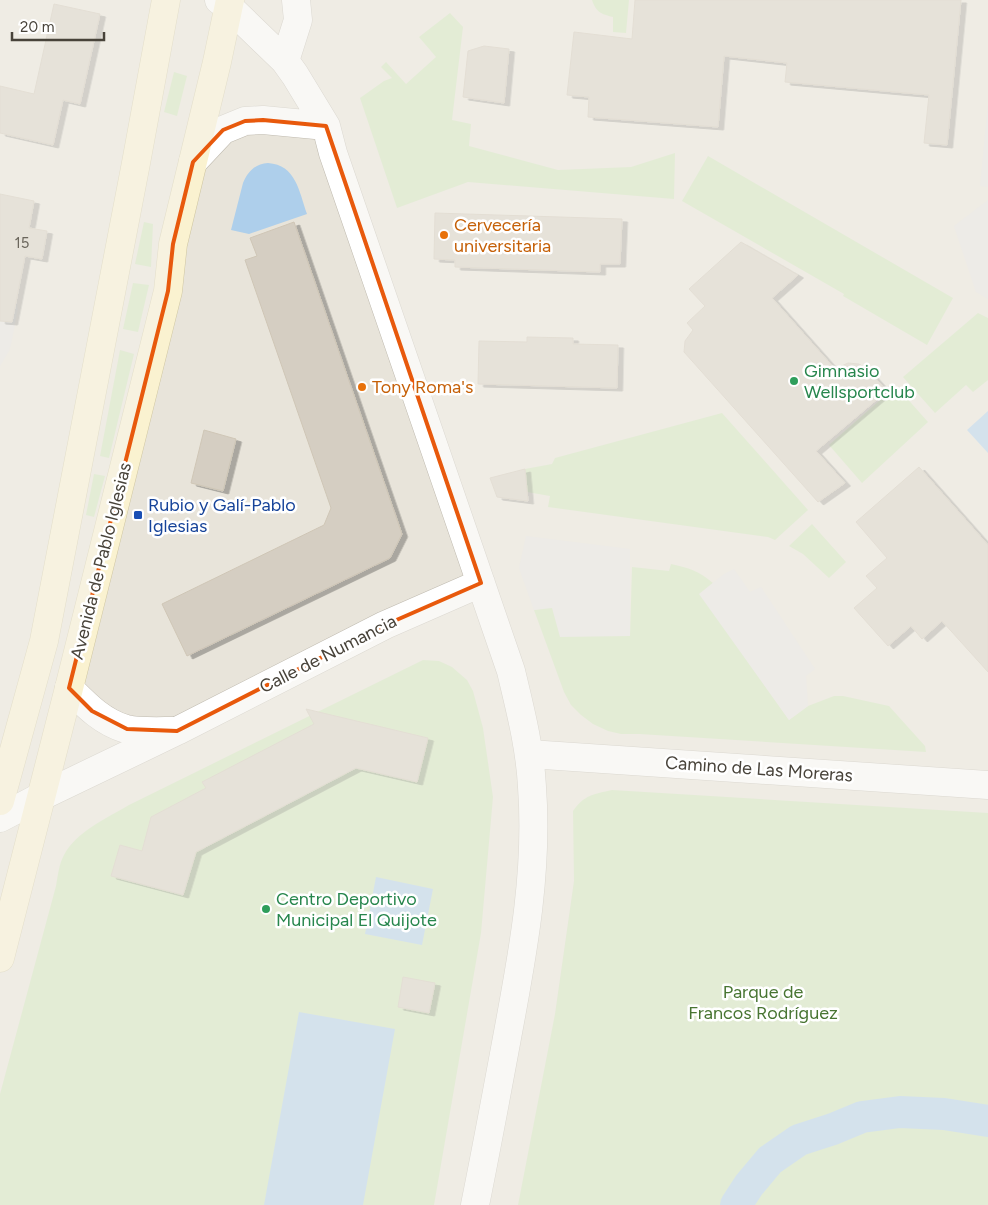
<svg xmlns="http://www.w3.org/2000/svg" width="988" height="1205" font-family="Figtree,sans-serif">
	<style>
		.residential { fill: #e8e4da }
		.green { fill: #cfe4b9 }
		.parking { fill: #e4e2df }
		.water { fill: #aecfeb }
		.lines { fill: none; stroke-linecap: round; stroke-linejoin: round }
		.canal { stroke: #aecfeb; stroke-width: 32 }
		.building { fill: #d5cec2; stroke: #cfc6b6; filter: url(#shadow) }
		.street-casing { stroke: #bfbaaf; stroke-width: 29 }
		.secondary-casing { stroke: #cfc6a0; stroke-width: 29 }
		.street { stroke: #fff; stroke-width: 28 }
		.secondary { stroke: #faf2d0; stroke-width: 28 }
		.marked { fill: none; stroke: #e8590c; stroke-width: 4; stroke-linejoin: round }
		.food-dot { fill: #e8710a; stroke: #fff; stroke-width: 2 }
		.leisure-dot { fill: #2e9e5b; stroke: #fff; stroke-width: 2 }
		.transit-dot { fill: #1a4fb4; stroke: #fff; stroke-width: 2 }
		.labels { text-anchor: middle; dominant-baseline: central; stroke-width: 5; stroke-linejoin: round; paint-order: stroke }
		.number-label { font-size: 15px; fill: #6b665c }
		.food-label { font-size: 18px; fill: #c56008; stroke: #fff; text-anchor: start }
		.leisure-label { font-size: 18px; fill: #27864d; stroke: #fff; text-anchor: start }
		.transit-label { font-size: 18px; fill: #164399; stroke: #fff; text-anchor: start }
		.street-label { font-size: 18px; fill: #48433a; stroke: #fff }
		.park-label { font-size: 18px; fill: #487532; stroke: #fff }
	</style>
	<defs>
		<filter id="shadow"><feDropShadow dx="5.5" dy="3" stdDeviation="0" flood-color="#0004"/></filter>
	</defs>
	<rect width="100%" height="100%" fill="#f4f2ec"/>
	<path class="residential" d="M 0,0 L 988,0 L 988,1205 L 0,1205 Z"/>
	<path class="green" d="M 592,0 L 629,0 L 626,33 L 613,32 L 613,17 C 601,14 596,12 592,0 Z
		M 450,13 L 463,27 L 452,120 L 471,124 L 469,146 L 558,170 L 631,167 L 675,153 L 674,199 L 468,182 L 397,208 L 360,98 L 384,81 L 392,78 L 381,67 L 386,62 L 406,84 L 436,57 L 419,37 Z
		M 174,72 L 187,76 L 177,116 L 164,112 Z
		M 708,156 L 953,298 L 927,345 L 843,296 L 844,294 L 682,201 Z
		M 144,222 L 153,224 L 151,267 L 135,264 Z
		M 133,283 L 149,285 L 138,332 L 123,329 Z
		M 978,313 L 988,318 L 988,380 L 973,392 L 966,385 L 935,413 L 903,377 Z
		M 120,350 L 134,354 L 109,458 L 100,456 Z
		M 896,386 L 928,422 L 862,483 L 829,445 Z
		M 722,413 L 808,510 L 775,540 L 768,537 L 548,507 L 550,496 L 527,492 L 525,469 L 552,464 L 555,458 Z
		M 94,474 L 105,476 L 94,517 L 86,515 Z
		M 812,524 L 846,562 L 829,578 L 803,554 L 789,546 Z
		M 671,564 C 689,568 699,571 713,583 L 700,594 L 789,720 L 808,706 L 834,696 L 843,696 L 889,706 L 925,746 L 926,752 L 639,734 L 621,734 L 608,731 L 593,724 L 581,715 L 571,705 L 564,692 L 534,610 L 552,607 L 630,636 L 632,567 L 669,571 Z
		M 423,660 L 439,661 L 452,667 L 467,680 L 473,691 L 483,728 L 493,797 L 481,933 L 434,1205 L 0,1205 L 0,1094 L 56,886 C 58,875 59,864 64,855 C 76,832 107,818 129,805 Z
		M 612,790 L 988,813 L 988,1205 L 518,1205 L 555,1014 L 574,881 L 573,811 C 584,795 594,794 612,790 Z"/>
	<path class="parking" d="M 988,104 L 988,187 L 980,186 Z
		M 988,200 L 988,299 L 976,292 L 954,226 Z
		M 0,290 L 14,298 L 17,304 L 18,309 L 11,344 L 9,351 L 0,366 Z
		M 526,536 L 630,549 L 630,636 L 560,637 L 552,608 L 534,610 L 519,568 Z
		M 734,569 L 750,592 L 761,587 L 815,669 L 806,676 L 808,706 L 789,720 L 699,594 L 724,574 Z"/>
	<path class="water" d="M 268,163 C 296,165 299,191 307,214 L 249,234 L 231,230 L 243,183 C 248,171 255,164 268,163 Z
		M 988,411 L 988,453 L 967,430 Z
		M 376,877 L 433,889 L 422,945 L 365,934 Z
		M 299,1012 L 395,1029 L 363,1205 L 264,1205 Z"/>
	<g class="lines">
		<path class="canal" d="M 736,1205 L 749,1185 L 770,1160 L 799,1140 L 833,1129 L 862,1117 L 900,1112 L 944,1114 L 988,1121"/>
	</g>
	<path class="building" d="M 635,0 L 961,0 L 947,145 L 924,143 L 929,95 L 785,82 L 787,63 L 724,56 L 718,127 L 588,117 L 589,97 L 567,95 L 574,32 L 632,39 Z
		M 54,4 L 100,14 L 80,104 L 63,100 L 53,145 L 0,133 L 0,86 L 34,94 Z
		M 484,46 L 509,49 L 504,103 L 463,97 L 468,51 Z
		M 0,194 L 34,201 L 29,228 L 47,231 L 42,259 L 25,256 L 12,322 L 0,321 Z
		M 435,213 L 622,219 L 620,264 L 600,264 L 600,272 L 455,267 L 455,260 L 434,259 Z
		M 294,222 L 402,534 L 390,558 L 187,656 L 162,604 L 324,525 L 331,508 L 245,260 L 257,256 L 250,238 Z
		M 741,242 L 798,275 L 772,298 L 835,369 L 848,363 L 859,364 L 867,369 L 887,391 L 816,451 L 845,483 L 818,502 L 684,352 L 685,341 L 693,330 L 687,323 L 705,306 L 689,289 Z
		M 527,337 L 573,338 L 573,344 L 618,345 L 617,388 L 478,384 L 479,341 L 527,342 Z
		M 204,430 L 236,439 L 223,491 L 191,483 Z
		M 919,467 L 988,545 L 988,672 L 942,621 L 922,639 L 911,626 L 888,646 L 854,608 L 877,588 L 866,576 L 887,558 L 856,522 Z
		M 525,469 L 528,501 L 497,497 L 490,478 Z
		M 306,709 L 428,738 L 417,782 L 356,768 L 196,852 L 183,895 L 111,876 L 120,845 L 142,851 L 151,817 L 206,788 L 202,782 L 314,724 Z
		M 403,977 L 435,983 L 429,1013 L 398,1007 Z"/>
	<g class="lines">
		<defs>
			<path id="street" d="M 219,0 L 228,6 L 285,61 L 295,75 L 326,126 L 333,153 L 365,246 L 511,671 C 520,709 530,747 532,787 C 538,868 524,947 509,1027 C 498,1086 487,1146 475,1205
				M 285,61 L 298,20 L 296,0
				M 193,162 L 223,130 L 245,121 L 263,120 L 326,126
				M 69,688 C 86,705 102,722 126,729 C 137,732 160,731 173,731
				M 529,754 L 988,785
				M 0,818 L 42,796 L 177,731 L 385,625 L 481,583"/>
			<path id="secondary" d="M 0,801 L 44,641 L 136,163 L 166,0
				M 0,958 L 69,688 L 168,291 L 173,244 L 217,62 L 230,0"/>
		</defs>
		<use href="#street" class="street-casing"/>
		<use href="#secondary" class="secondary-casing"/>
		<use href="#street" class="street"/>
		<use href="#secondary" class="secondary"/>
	</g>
	<path d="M0 0H988V1205H0ZM 263,120 L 326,126 L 481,583 L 385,625 L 177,731 L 127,729 L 92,711 L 69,688 L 168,291 L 173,244 L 193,162 L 223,130 L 245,121 Z" fill="#f4f2ec" fill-opacity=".55" fill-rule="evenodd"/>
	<path class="marked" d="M 263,120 L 326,126 L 481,583 L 385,625 L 177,731 L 127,729 L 92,711 L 69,688 L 168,291 L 173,244 L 193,162 L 223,130 L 245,121 Z"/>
	<g class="food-dot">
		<circle cx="444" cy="235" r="5"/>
		<circle cx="362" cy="387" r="5"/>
	</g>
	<g class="leisure-dot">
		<circle cx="794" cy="381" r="5"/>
		<circle cx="266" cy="909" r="5"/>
	</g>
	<rect class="transit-dot" x="133" y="510" width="10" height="10" rx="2.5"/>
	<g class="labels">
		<g class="number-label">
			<text x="22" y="243">15</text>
		</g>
		<g class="food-label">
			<text x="454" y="225">Cervecería<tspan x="454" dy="21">universitaria</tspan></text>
			<text x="372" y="387">Tony Roma's</text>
		</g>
		<g class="leisure-label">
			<text x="804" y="371">Gimnasio<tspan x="804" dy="21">Wellsportclub</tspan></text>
			<text x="276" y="899">Centro Deportivo<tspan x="276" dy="21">Municipal El Quijote</tspan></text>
		</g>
		<g class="transit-label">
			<text x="148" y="505">Rubio y Galí-Pablo<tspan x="148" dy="21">Iglesias</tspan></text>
		</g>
		<g class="street-label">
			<text transform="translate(101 561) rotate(-76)">Avenida de Pablo Iglesias</text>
			<text transform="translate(328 654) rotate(-27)">Calle de Numancia</text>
			<text transform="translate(759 769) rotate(4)">Camino de Las Moreras</text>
		</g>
		<g class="park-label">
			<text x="763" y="992">Parque de<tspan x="763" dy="21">Francos Rodríguez</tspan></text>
		</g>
	</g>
	<path d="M12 32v8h92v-8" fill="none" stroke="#48433a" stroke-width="2.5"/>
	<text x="20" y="32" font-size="15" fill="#48433a" stroke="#ffffff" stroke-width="4" paint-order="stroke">20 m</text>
</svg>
